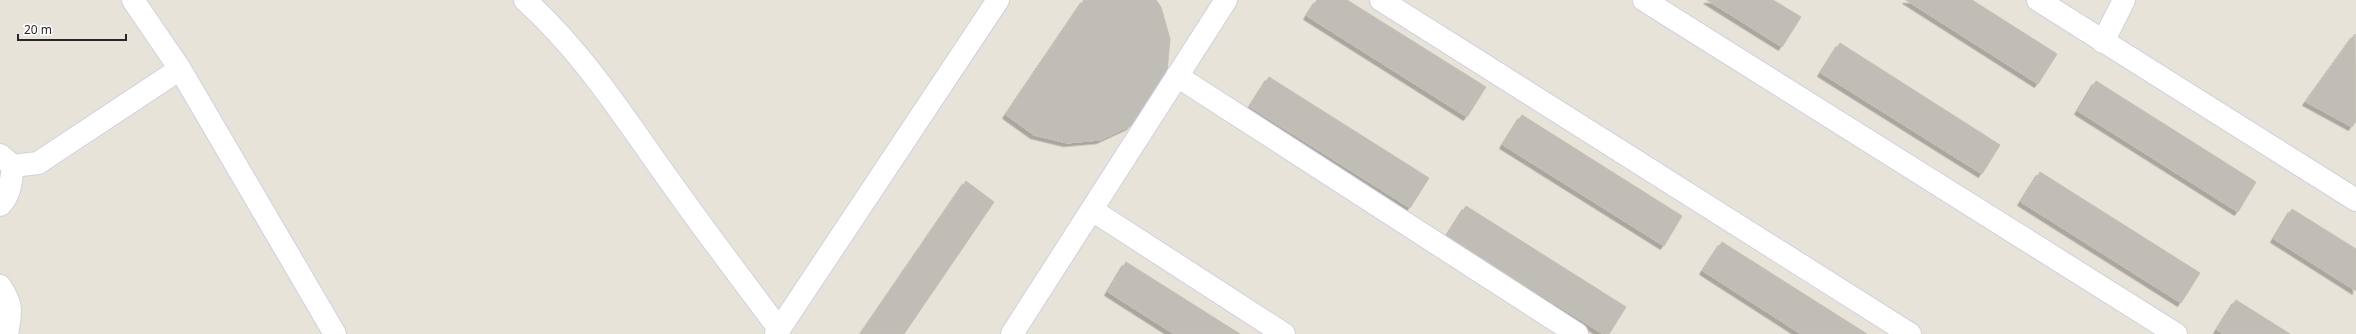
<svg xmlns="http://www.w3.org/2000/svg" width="2356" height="334" font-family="'Noto Sans',sans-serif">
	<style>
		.building { fill: #c0bdb6; stroke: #c3bfb3; filter: url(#shadow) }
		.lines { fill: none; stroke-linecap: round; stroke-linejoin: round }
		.minor-casing { stroke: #cfd1df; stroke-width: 24 }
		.minor { stroke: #fff; stroke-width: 22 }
	</style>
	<defs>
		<filter id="shadow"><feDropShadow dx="-3.5" dy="3.5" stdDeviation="0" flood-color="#0004"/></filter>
	</defs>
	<rect width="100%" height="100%" fill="#e8e3d9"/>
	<path class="building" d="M 1084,0 L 1156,0 L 1161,7 L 1170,39 L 1167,72 L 1153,102 L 1130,126 L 1100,140 L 1067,143 L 1034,135 L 1006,115 Z
		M 1317,0 L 1347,0 L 1486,87 L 1467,117 L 1307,16 Z
		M 1707,0 L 1773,0 L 1801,17 L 1782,47 Z
		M 1906,0 L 1972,0 L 2057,54 L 2038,84 Z
		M 2355,34 L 2356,121 L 2352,127 L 2306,102 Z
		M 1840,43 L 2000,145 L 1982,174 L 1821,73 Z
		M 1269,77 L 1429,178 L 1410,208 L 1250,107 Z
		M 2096,81 L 2256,182 L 2238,212 L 2078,111 Z
		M 1522,115 L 1682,216 L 1664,246 L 1503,145 Z
		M 2040,172 L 2200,273 L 2181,303 L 2021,202 Z
		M 966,181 L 994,202 L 904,334 L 861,334 Z
		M 1466,206 L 1626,307 L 1609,334 L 1603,334 L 1447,236 Z
		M 2292,209 L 2356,249 L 2356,291 L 2274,239 Z
		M 1722,242 L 1867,334 L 1801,334 L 1703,271 Z
		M 1126,262 L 1240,334 L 1174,334 L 1108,292 Z
		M 2236,300 L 2290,334 L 2224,334 L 2217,330 Z"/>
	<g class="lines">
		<defs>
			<path id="minor" d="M 133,0 L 180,69 L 335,334
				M 525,0 C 585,54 627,122 674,187 C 708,235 744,282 779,329
				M 1381,0 L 1910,334
				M 1644,0 L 2176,334
				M 2038,0 L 2356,200
				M 2103,42 L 2124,0
				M 1177,76 L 1577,334
				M 0,155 L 13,166 L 38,163 L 180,69
				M 0,205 C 11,195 11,179 13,166
				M 1092,210 L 1284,334
				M 0,286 C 13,305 11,312 7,334
				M 776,334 L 998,0
				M 1012,334 L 1226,0"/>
		</defs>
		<use href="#minor" class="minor-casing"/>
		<use href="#minor" class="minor"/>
	</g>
	<path d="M18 34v6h108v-6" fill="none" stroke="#272727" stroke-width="2"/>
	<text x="24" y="34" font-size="12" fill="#272727" stroke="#ffffff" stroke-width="3" paint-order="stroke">20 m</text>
</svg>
